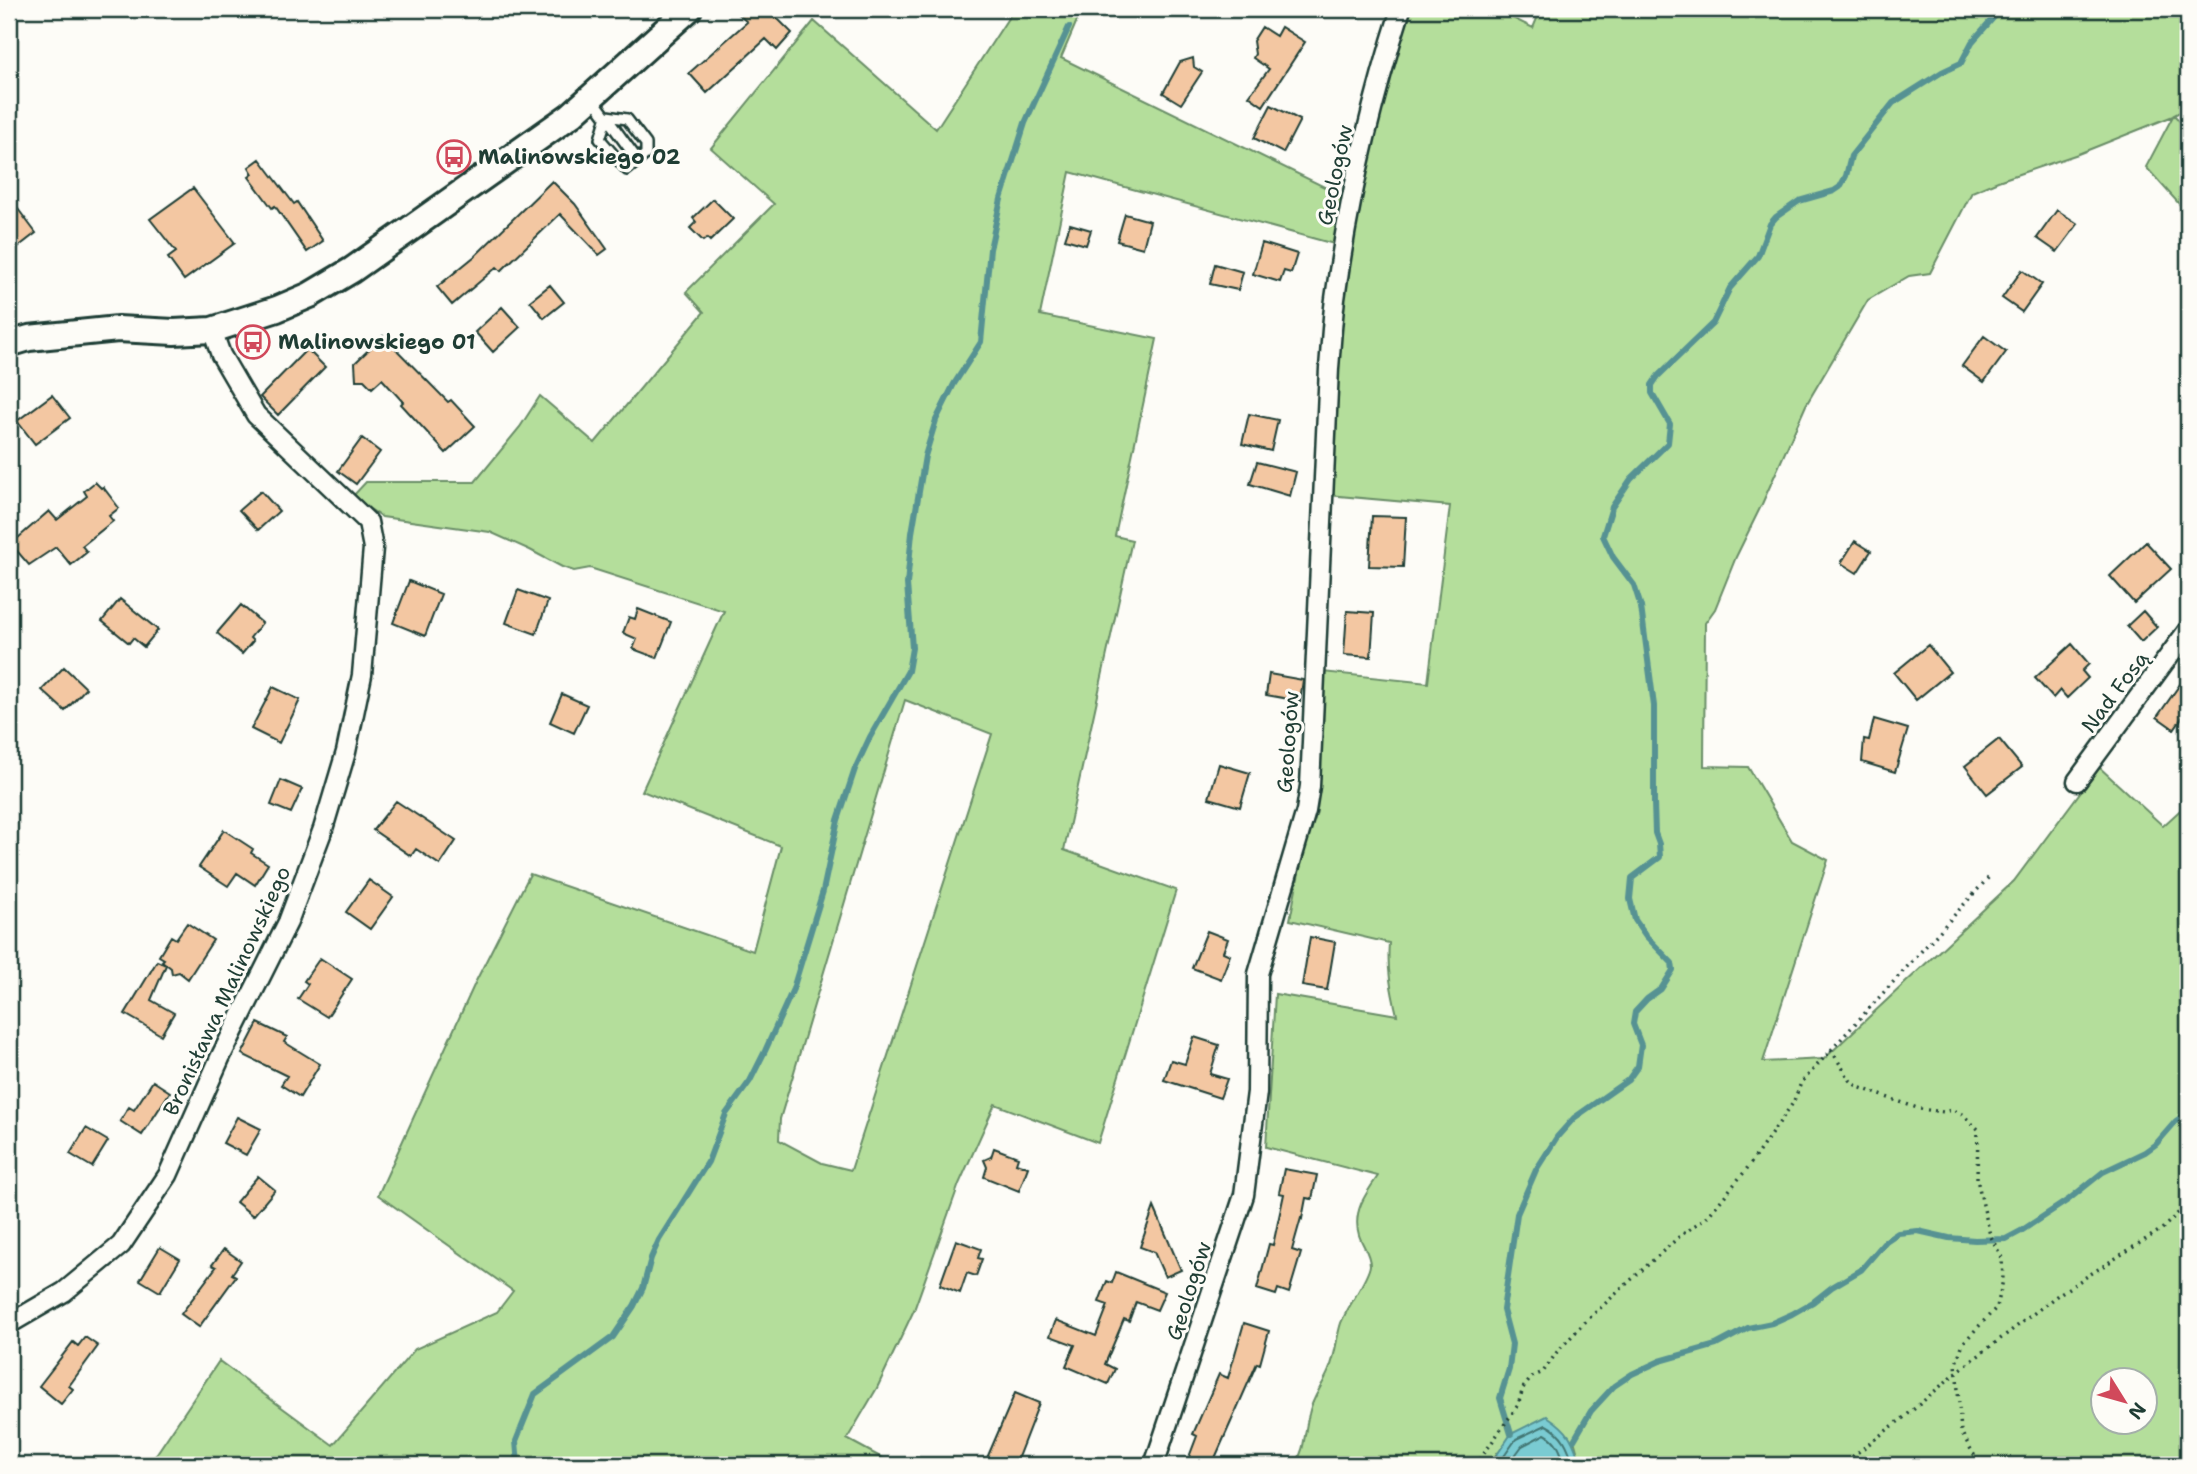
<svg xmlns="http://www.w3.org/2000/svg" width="2197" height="1474" font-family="'Shantell Sans',sans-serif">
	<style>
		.green { fill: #b4de9b; stroke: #6a8e68; stroke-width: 2; fill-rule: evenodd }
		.water { fill: #7acbd2; stroke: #569293; stroke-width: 2 }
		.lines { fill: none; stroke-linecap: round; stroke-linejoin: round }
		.shore { stroke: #437673; stroke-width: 2 }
		.stream { stroke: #569293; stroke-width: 6 }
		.building { fill: #f3c7a2; stroke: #1f3d34; stroke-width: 2 }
		.lane-casing { stroke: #1f3d34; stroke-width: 14 }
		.street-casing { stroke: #1f3d34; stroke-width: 23 }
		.secondary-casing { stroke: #1f3d34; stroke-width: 30 }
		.path { stroke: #1f3d34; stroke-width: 3.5; stroke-dasharray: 2 5; stroke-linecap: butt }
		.lane { stroke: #fdfcf7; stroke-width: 9 }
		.street { stroke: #fdfcf7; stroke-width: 18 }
		.secondary { stroke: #fdfcf7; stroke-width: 24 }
		.labels { text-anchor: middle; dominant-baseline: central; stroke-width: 6; stroke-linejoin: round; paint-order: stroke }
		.poi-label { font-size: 21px; font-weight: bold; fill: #1f3d34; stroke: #fdfcf7; text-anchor: start }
		.street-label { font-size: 21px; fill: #1f3d34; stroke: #fdfcf7 }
	</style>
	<rect width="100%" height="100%" fill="#fdfcf7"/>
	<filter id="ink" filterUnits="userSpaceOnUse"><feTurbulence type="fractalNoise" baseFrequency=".0143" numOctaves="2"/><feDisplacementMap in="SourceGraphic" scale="14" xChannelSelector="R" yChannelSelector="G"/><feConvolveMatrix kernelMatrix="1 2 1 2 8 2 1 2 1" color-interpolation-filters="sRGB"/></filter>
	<g filter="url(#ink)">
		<path class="green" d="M 1014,9 L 1082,9 L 1061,58 L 1343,196 L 1334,244 L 1070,172 L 1040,315 L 1157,339 L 1115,536 L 1132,540 L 1064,850 L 1176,890 L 1098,1143 L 995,1104 L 959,1184 L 914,1310 L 877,1388 L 847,1439 L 895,1465 L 149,1465 L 219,1361 L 333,1445 L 415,1349 L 497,1312 L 513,1291 L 378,1195 L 476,981 L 530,874 L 753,951 L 781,846 L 642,791 L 724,611 L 590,568 L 574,571 L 562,567 L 530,550 L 490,532 L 382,517 L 352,497 L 366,482 L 475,482 L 520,427 L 540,396 L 595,443 L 704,312 L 686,292 L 774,204 L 711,148 L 814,21 L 936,129 ZM 905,700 L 992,734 L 851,1170 L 822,1163 L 779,1140 L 780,1119 Z
			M 1412,9 L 1494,9 L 1533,28 L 1541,9 L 2188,9 L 2188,108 L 2174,115 L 2188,130 L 2188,214 L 2146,167 L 2173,116 L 2078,154 L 1998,181 L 1972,192 L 1930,273 L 1909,276 L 1868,300 L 1806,405 L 1762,504 L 1736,557 L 1715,609 L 1705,623 L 1704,766 L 1748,767 L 1792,841 L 1828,860 L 1763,1062 L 1824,1059 L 2014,881 L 2099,767 L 2163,826 L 2188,803 L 2188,1465 L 1581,1465 L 1574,1440 L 1497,1453 L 1490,1465 L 1295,1465 C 1306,1448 1304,1432 1309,1414 C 1312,1398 1323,1385 1329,1370 C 1336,1355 1336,1338 1341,1323 C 1347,1307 1369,1278 1370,1265 C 1370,1253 1362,1245 1359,1235 C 1352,1212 1366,1193 1378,1176 L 1266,1147 L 1275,994 L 1397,1015 C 1391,990 1387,969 1389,943 L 1290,920 L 1320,761 L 1323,672 L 1428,683 L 1450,506 L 1328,495 L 1339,303 L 1355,214 L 1383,95 ZM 2102,1380 L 2144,1380 L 2144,1422 L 2102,1422 Z"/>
		<path class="water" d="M 1547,1416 C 1570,1431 1573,1440 1581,1465 L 1490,1465 L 1511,1434 Z"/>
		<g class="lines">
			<path class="shore" d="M 1498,1465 L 1516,1439 L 1546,1425 C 1564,1434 1568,1447 1574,1465
				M 1508,1465 L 1522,1446 L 1545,1434 C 1558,1441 1561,1452 1565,1465"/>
			<path class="stream" d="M 1511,1434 L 1500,1398 L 1509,1369 L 1512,1344 L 1503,1310 L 1517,1214 L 1536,1170 L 1557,1137 L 1574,1118 L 1628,1080 L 1638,1066 L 1641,1045 L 1633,1024 L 1635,1012 L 1647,999 L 1661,989 L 1673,970 L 1672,963 L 1646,936 L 1635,920 L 1630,899 L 1632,878 L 1660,857 L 1659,844 L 1655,833 L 1654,803 L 1654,706 L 1641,607 L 1634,585 L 1613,557 L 1603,536 L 1612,507 L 1631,479 L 1668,443 L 1670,424 L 1652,393 L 1652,385 L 1658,376 L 1713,323 L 1730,288 L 1758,256 L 1770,224 L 1776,217 L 1799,201 L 1834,191 L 1840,187 L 1846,176 L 1851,156 L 1893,103 L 1942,72 L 1961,63 L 1972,42 L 2001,9
				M 1574,1440 L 1591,1411 L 1614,1386 L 1632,1374 L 1660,1361 L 1716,1345 L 1748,1328 L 1772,1323 L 1792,1314 L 1813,1302 L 1832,1287 L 1861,1270 L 1886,1241 L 1898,1233 L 1918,1231 L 1949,1238 L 1975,1240 L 2006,1239 L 2021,1231 L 2068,1200 L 2103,1172 L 2145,1152 L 2156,1144 L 2176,1121 L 2188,1113
				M 518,1465 L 516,1441 L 535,1394 L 613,1337 L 634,1306 L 643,1288 L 651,1258 L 659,1240 L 708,1162 L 726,1114 L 750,1081 L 765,1051 L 793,989 L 823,891 L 838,820 L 855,769 L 870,737 L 908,671 L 912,648 L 907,584 L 912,533 L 925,456 L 936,420 L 954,384 L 981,342 L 990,249 L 1001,199 L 1025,123 L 1069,27"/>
		</g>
		<path class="building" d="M 732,9 L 768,9 L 792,33 L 777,50 L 766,39 L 707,93 L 689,73 L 747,22 Z
			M 1262,27 L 1276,36 L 1281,27 L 1305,42 L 1263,106 L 1249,96 L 1269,69 L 1253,58 L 1255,54 L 1253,41 Z
			M 1193,58 L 1194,67 L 1202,72 L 1181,104 L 1163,93 L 1180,62 Z
			M 1271,105 L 1300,120 L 1283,153 L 1254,138 Z
			M 260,159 L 294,204 L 297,202 L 323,241 L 307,252 L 275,206 L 272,208 L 249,177 L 253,174 L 249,167 Z
			M 552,181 L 575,204 L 607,249 L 599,255 L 560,214 L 501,271 L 497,267 L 452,305 L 437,287 L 475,256 Z
			M 193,188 L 235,243 L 184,280 L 168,258 L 176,252 L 150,219 Z
			M 9,197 L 36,233 L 9,254 Z
			M 713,199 L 733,219 L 710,241 L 707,238 L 703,241 L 690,228 L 696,222 L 693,218 Z
			M 2057,210 L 2078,224 L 2057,252 L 2037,238 Z
			M 1125,214 L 1150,221 L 1143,248 L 1117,241 Z
			M 1070,224 L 1091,230 L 1086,245 L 1065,239 Z
			M 1262,243 L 1297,254 L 1291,273 L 1284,271 L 1280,282 L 1253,274 Z
			M 1215,264 L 1243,272 L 1238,290 L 1210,284 Z
			M 2022,270 L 2042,284 L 2022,312 L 2002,298 Z
			M 550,285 L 564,302 L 544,318 L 530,301 Z
			M 502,307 L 520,327 L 493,352 L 475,332 Z
			M 383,336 L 448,402 L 451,400 L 475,426 L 446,453 L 401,404 L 403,402 L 382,379 L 372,388 L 364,380 L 356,380 L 355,363 Z
			M 1984,336 L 2006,352 L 1984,382 L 1962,366 Z
			M 307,349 L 325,367 L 278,415 L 260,397 Z
			M 52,395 L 70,418 L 35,444 L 17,421 Z
			M 1249,414 L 1278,420 L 1271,451 L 1242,444 Z
			M 362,438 L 380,452 L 356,484 L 338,471 Z
			M 1257,462 L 1296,472 L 1290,496 L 1250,484 Z
			M 95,482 L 101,488 L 103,487 L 119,508 L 109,516 L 113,521 L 82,546 L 87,552 L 71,565 L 56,547 L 29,565 L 11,544 L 49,511 L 57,520 L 87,496 L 84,491 Z
			M 261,491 L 279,511 L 258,530 L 239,510 Z
			M 1372,516 L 1406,517 L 1403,567 L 1369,566 Z
			M 1855,541 L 1871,551 L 1857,573 L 1841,563 Z
			M 2146,542 L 2171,569 L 2134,603 L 2110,576 Z
			M 409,581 L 441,594 L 425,636 L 393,623 Z
			M 518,590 L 548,601 L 536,634 L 506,623 Z
			M 120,599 L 158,630 L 144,647 L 133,638 L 129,643 L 102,621 Z
			M 241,605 L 262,623 L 250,638 L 253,641 L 242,654 L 217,633 Z
			M 638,609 L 671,622 L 657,658 L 633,649 L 637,639 L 623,633 L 629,617 L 635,619 Z
			M 1347,611 L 1374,613 L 1371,657 L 1344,655 Z
			M 2143,611 L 2157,627 L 2141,642 L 2127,626 Z
			M 2072,644 L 2089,664 L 2082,671 L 2088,678 L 2067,698 L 2060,690 L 2053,698 L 2035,678 Z
			M 1928,645 L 1950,672 L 1916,700 L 1894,673 Z
			M 64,667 L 86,688 L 65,711 L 42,690 Z
			M 2188,673 L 2188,709 L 2174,729 L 2157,717 Z
			M 1269,674 L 1303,680 L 1300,701 L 1266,695 Z
			M 273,687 L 300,700 L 279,743 L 251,729 Z
			M 562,694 L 587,705 L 574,733 L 550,722 Z
			M 1874,719 L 1908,729 L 1895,772 L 1862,762 L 1864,739 L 1869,740 Z
			M 1999,739 L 2022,767 L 1987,794 L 1965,766 Z
			M 1219,764 L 1250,773 L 1240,807 L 1209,798 Z
			M 281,780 L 302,789 L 291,813 L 271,805 Z
			M 396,801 L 456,841 L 440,865 L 416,849 L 411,856 L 373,830 Z
			M 224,830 L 253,849 L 251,853 L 268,864 L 255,885 L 237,873 L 228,886 L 199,867 Z
			M 369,880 L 393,897 L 370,929 L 346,912 Z
			M 187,923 L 213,940 L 188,979 L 179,972 L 172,974 L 171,968 L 162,961 L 164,959 L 159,956 L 171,936 L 176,939 Z
			M 1207,931 L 1228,939 L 1223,952 L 1230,955 L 1221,979 L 1192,968 Z
			M 1310,937 L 1335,942 L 1327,990 L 1302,986 Z
			M 320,958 L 352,979 L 327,1017 L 298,999 L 308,984 L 304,981 Z
			M 157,961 L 166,965 L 151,1000 L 174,1013 L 161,1035 L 125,1014 Z
			M 258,1023 L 287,1037 L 284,1042 L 320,1064 L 300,1097 L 281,1085 L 287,1076 L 242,1054 Z
			M 1194,1037 L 1219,1045 L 1210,1074 L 1227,1079 L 1220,1098 L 1164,1080 L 1171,1060 L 1185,1064 Z
			M 153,1081 L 170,1092 L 142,1135 L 120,1121 L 129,1107 L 134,1110 Z
			M 237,1117 L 261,1129 L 246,1155 L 223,1143 Z
			M 86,1128 L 108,1141 L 92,1167 L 70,1154 Z
			M 994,1148 L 1018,1157 L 1016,1163 L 1028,1167 L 1019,1191 L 984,1177 L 987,1167 L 984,1160 L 991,1157 Z
			M 1284,1169 L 1317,1175 L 1312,1199 L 1306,1198 L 1302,1219 L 1301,1218 L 1292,1250 L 1301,1253 L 1289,1293 L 1278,1289 L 1276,1295 L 1257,1289 L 1269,1244 L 1273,1245 L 1284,1194 L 1279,1193 Z
			M 258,1176 L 275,1190 L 253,1216 L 236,1202 Z
			M 1154,1207 L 1181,1270 L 1165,1277 L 1154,1252 L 1140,1247 Z
			M 956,1240 L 981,1249 L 978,1258 L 982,1259 L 976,1276 L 967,1273 L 960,1293 L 940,1285 Z
			M 160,1247 L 180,1259 L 160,1292 L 140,1280 Z
			M 224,1249 L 241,1261 L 232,1274 L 236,1276 L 199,1327 L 181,1314 L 216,1267 L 212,1265 Z
			M 1116,1272 L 1165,1292 L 1157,1310 L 1136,1302 L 1129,1321 L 1124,1319 L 1105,1364 L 1115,1369 L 1108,1384 L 1066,1366 L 1075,1345 L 1050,1336 L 1056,1320 L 1096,1336 L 1108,1305 L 1099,1302 L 1107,1281 L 1112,1283 Z
			M 1244,1323 L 1269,1331 L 1260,1364 L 1257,1363 L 1212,1465 L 1186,1465 L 1197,1436 L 1193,1434 L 1219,1374 L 1228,1378 Z
			M 85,1337 L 98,1346 L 69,1386 L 73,1389 L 61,1404 L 39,1386 L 73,1342 L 78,1346 Z
			M 1015,1393 L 1039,1403 L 1015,1465 L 984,1465 Z"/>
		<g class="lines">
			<defs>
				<path id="lane" d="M 593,99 L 634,155 L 640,159 L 646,154 L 646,144 L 627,119 L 607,116
					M 607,116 L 600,139 L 627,170 L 640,159"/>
				<path id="street" d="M 2077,781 L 2188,630
					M 9,1324 L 64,1292 L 121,1245 L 168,1175 L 220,1058 L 288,922 L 323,829 L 346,752 L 362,675 L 373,548 L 368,522 L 256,415 L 221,355 L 212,330
					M 1154,1465 L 1244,1195 L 1257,1092 L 1258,974 L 1306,811 L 1310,786 L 1329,368 C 1331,345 1332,322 1335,299 C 1348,201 1371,103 1401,9"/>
				<path id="secondary" d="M 9,344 L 29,338 L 118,329 L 174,332 L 212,330 L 277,309 L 310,295 L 352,270 L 571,115 L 689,9"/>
			</defs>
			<use href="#lane" class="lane-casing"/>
			<use href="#street" class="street-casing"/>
			<use href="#secondary" class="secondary-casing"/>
			<path class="path" d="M 1831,1050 L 1850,1080 L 1858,1087 L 1920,1109 L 1944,1112 L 1952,1110 L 1962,1114 L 1978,1129 L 1977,1179 L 1990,1235 L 2002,1258 L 2003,1280 L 1997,1307 L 1963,1343 L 1956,1363 L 1961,1432 L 1980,1465
				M 1476,1465 L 1518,1405 L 1523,1388 L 1532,1377 L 1543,1372 L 1557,1352 L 1586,1321 L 1632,1279 L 1680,1236 L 1708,1216 L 1746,1170 L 1793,1103 L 1801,1083 L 1990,876
				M 1841,1465 L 1907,1415 L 1957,1372 L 2059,1294 L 2162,1229 L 2188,1203"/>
			<use href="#lane" class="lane"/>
			<use href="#street" class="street"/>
			<use href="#secondary" class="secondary"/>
		</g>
	</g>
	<defs>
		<symbol id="bus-ring" viewBox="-11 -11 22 22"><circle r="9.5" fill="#fdfcf7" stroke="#d1495b" stroke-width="1.5"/><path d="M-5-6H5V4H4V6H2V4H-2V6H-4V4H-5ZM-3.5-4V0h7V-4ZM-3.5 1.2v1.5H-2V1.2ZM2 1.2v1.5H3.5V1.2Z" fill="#d1495b"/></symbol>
	</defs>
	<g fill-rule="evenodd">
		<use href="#bus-ring" x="435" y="138" width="38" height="38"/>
		<use href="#bus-ring" x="234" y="323" width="38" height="38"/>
	</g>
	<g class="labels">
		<g class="poi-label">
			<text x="478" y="157">Malinowskiego 02</text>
			<text x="278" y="342">Malinowskiego 01</text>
		</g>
		<g class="street-label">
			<text transform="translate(1335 175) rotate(-78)">Geologów</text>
			<text transform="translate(2115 692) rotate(-53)">Nad Fosą</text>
			<text transform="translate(1288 742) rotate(-86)">Geologów</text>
			<text transform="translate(227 991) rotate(-65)">Bronisława Malinowskiego</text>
			<text transform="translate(1189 1291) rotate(-72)">Geologów</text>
		</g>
	</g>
	<rect width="2197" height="1474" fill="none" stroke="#fdfcf7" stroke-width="35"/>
	<rect x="18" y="18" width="2162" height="1439" fill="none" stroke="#1f3d34" stroke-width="2.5" filter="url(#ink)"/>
	<g transform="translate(2124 1401) rotate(127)"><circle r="33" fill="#fdfcf7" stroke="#a4b0a9" stroke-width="2"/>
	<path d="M0-5L12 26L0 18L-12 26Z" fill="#d1495b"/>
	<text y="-10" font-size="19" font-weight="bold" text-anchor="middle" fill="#1f3d34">N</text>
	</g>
</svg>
